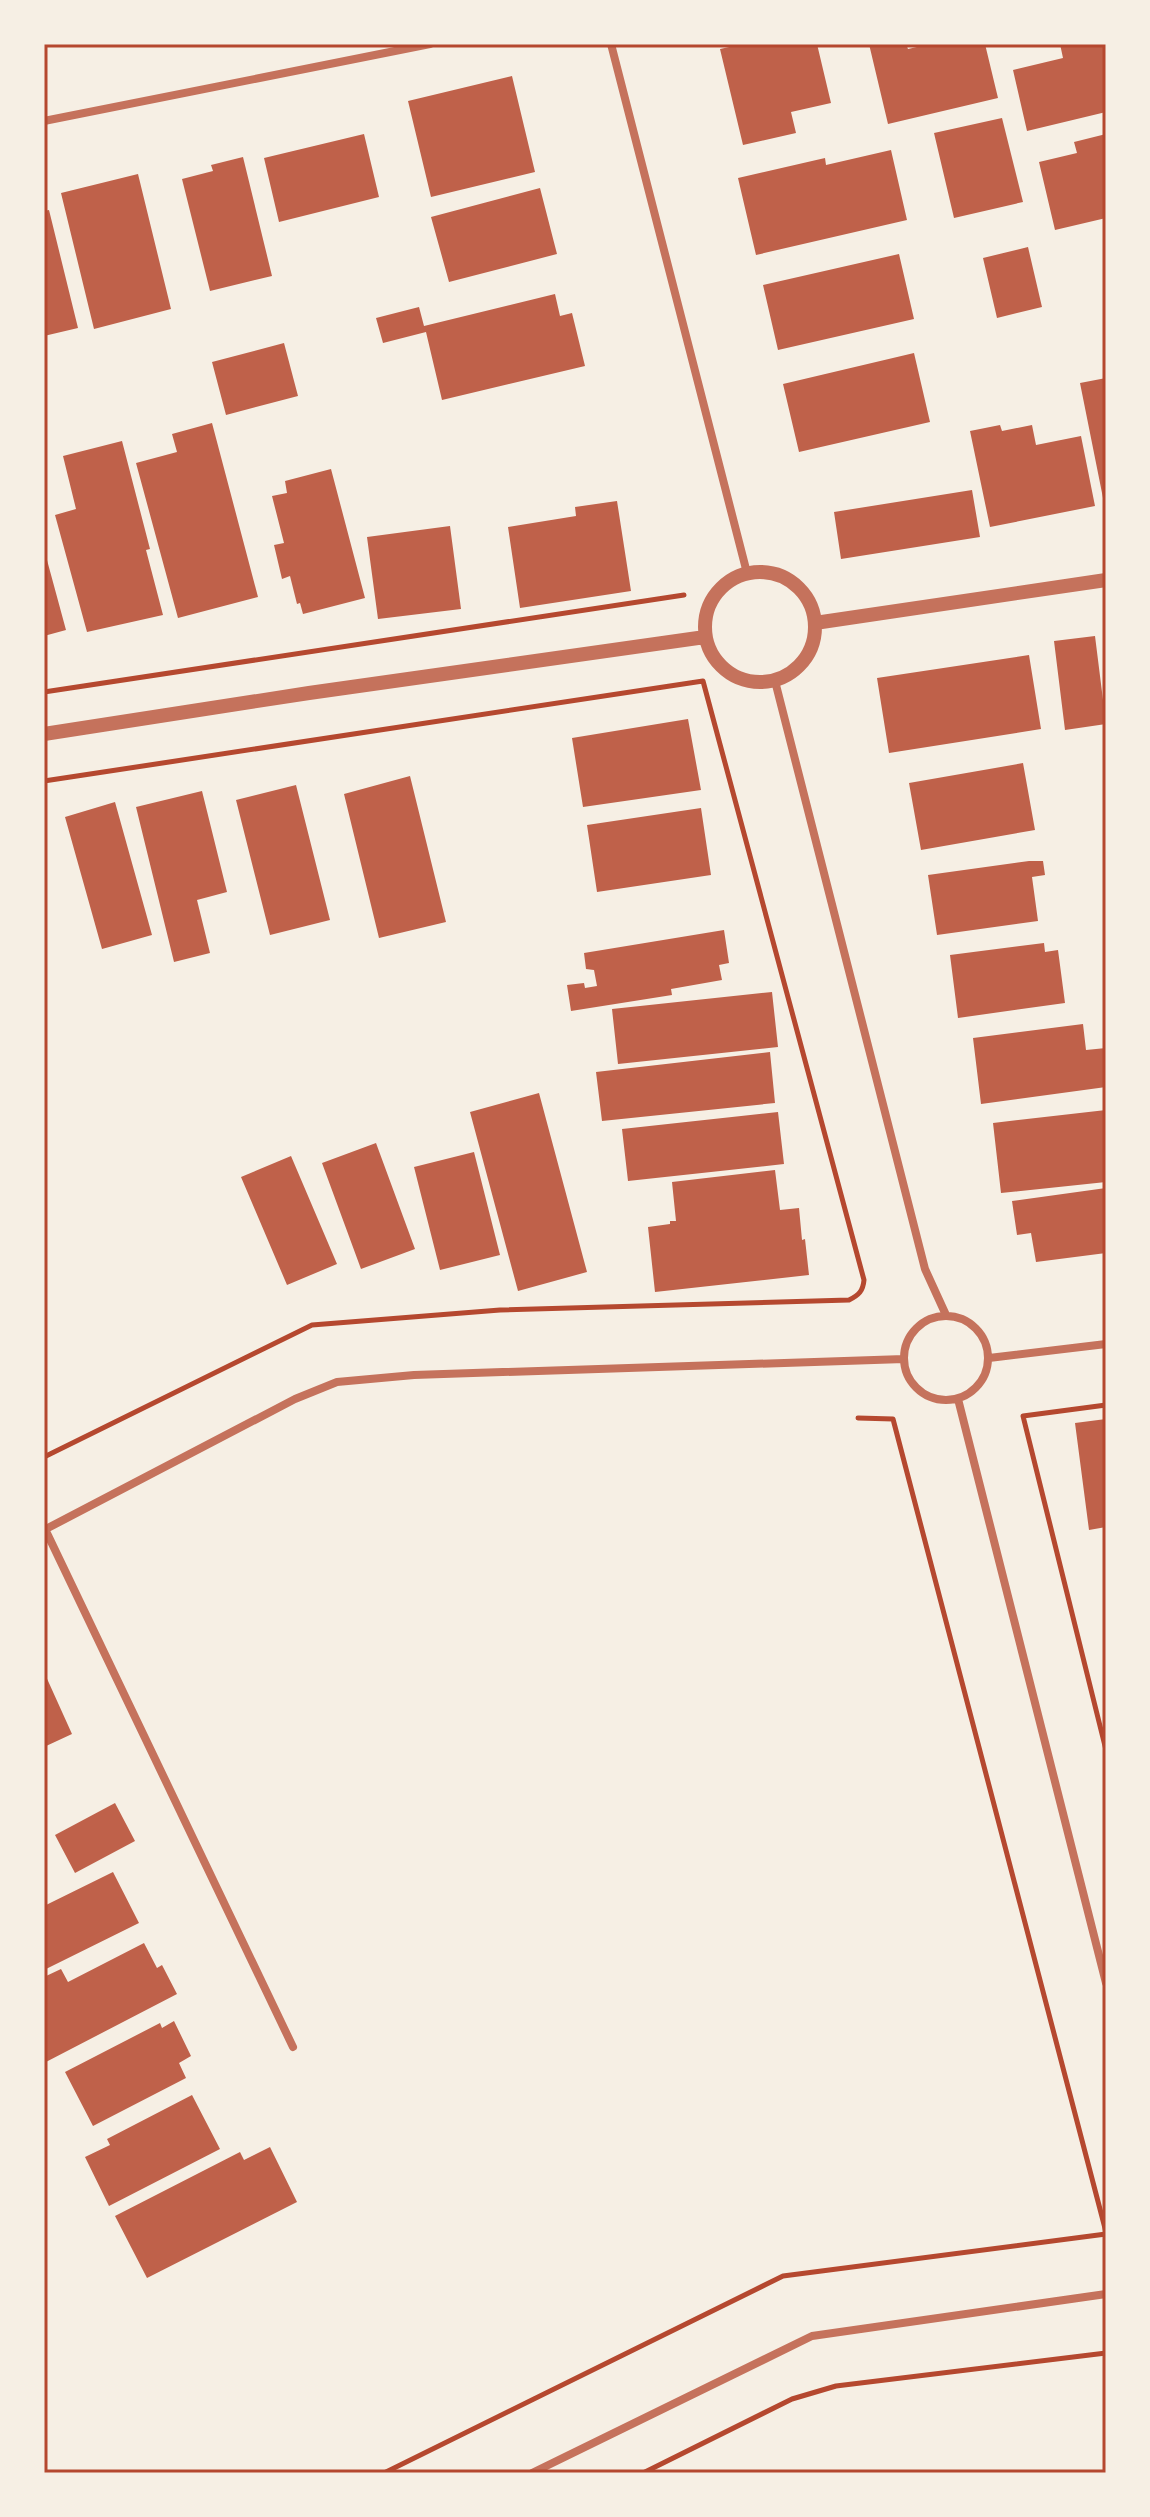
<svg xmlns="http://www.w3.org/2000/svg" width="1150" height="2517" font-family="Rubik,sans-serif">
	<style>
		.building { fill: #bf614a }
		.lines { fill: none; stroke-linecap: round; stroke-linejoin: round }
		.path { stroke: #b5482f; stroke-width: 5 }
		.minor { stroke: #c5725c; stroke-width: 8 }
		.tertiary { stroke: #c5725c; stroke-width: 14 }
		.neatline { fill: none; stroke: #b5482f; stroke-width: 3 }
	</style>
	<rect width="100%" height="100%" fill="#f6efe4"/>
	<path class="building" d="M 743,44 L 817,44 L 831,103 L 791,112 L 796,133 L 743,145 L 720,49 Z
		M 869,44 L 906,44 L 908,49 L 930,44 L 985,44 L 998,98 L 888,124 Z
		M 1060,44 L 1106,44 L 1106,112 L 1027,131 L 1013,70 L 1063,58 Z
		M 512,76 L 535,172 L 431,197 L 408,101 Z
		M 1002,118 L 1023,202 L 954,218 L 934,133 Z
		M 364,134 L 379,197 L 279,222 L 264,158 Z
		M 1106,134 L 1106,218 L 1055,230 L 1039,162 L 1077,153 L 1074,142 Z
		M 891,150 L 907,220 L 756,255 L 738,178 L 825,158 L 826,165 Z
		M 243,157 L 272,276 L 210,291 L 182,179 L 213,171 L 211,165 Z
		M 138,174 L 171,309 L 94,329 L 61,193 Z
		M 540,188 L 557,254 L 449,282 L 431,217 Z
		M 49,210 L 78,328 L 44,336 L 44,211 Z
		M 1028,247 L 1042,307 L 997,318 L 983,258 Z
		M 899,254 L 914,319 L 778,350 L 763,285 Z
		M 555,294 L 560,316 L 572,313 L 585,366 L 442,400 L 426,332 L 383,343 L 376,318 L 419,307 L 424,326 Z
		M 284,343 L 298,396 L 226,415 L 212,362 Z
		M 914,353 L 930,422 L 799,452 L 783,384 Z
		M 1106,378 L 1106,497 L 1103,498 L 1080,383 Z
		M 212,423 L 258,597 L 178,618 L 136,463 L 177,452 L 172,434 Z
		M 1000,425 L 1002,431 L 1032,425 L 1036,445 L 1081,436 L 1095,506 L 990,527 L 970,431 Z
		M 122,441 L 150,549 L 146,550 L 163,615 L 87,632 L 55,515 L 76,509 L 63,456 Z
		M 331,469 L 365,598 L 303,614 L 300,603 L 297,604 L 290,576 L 282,579 L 274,545 L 284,543 L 272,496 L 287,493 L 285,481 Z
		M 972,490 L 980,537 L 841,559 L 834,512 Z
		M 617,501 L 631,591 L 520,608 L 508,527 L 576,516 L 575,507 Z
		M 450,526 L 461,609 L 378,619 L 367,537 Z
		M 44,549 L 66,630 L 44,636 Z
		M 1095,636 L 1106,724 L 1065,730 L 1054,641 Z
		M 1029,655 L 1041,729 L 889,753 L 877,678 Z
		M 688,719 L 701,790 L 583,807 L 572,738 Z
		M 1023,763 L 1035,830 L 921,850 L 909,783 Z
		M 410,776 L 446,922 L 379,938 L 344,794 Z
		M 296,785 L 330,920 L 270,935 L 236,800 Z
		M 202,791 L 227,892 L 197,900 L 210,953 L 174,962 L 136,807 Z
		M 115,802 L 152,935 L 102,949 L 65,817 Z
		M 701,808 L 711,875 L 597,892 L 587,825 Z
		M 1029,861 L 1043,861 L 1045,875 L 1032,877 L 1038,921 L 937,935 L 928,875 Z
		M 724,930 L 729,963 L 719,965 L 722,980 L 671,989 L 672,995 L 571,1011 L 567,985 L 584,983 L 585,988 L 597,986 L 594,970 L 586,969 L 584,953 Z
		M 1044,943 L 1045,952 L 1058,950 L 1065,1003 L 958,1018 L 950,955 Z
		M 772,992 L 778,1047 L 618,1064 L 612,1009 Z
		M 1083,1024 L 1086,1050 L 1106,1048 L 1106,1087 L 981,1104 L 973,1038 Z
		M 770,1052 L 775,1103 L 602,1121 L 596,1072 Z
		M 539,1093 L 587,1272 L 518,1291 L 470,1112 Z
		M 1106,1110 L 1106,1182 L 1001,1193 L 993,1123 Z
		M 778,1112 L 784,1164 L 628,1181 L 622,1129 Z
		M 376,1143 L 415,1249 L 361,1269 L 322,1163 Z
		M 474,1152 L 500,1255 L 440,1270 L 414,1167 Z
		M 291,1156 L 337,1264 L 287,1285 L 241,1177 Z
		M 775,1170 L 780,1210 L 799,1208 L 802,1240 L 805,1239 L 809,1275 L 655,1292 L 648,1227 L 670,1224 L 670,1221 L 676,1221 L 672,1182 Z
		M 1106,1188 L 1106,1253 L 1036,1262 L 1031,1233 L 1017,1235 L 1012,1201 Z
		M 1106,1419 L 1106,1527 L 1089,1530 L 1075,1423 Z
		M 44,1672 L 72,1734 L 44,1747 Z
		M 115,1803 L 135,1841 L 75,1873 L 55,1835 Z
		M 113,1872 L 139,1923 L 44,1970 L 44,1906 Z
		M 144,1943 L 157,1968 L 162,1965 L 177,1994 L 44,2063 L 44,1977 L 61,1969 L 68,1982 Z
		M 174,2021 L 191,2056 L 179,2063 L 186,2078 L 93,2126 L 65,2072 L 160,2023 L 162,2028 Z
		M 192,2095 L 220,2149 L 109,2206 L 85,2157 L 110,2145 L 107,2139 Z
		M 270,2147 L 297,2202 L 147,2278 L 115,2216 L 240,2152 L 244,2160 Z"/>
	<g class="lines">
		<path class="path" d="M 44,692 L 684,595
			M 44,781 L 703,681 L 864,1280 C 863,1291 859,1295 849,1300 L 500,1310 L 312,1325 L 44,1457
			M 1106,1405 L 1023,1416 L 1106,1750
			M 858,1418 L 893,1419 L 1106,2232
			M 384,2473 L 783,2276 L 1106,2234
			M 643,2473 L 792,2399 L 836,2386 L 1106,2353"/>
		<path class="minor" d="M 611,44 L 747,573
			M 44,121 L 430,44
			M 775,681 L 925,1269 L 946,1315
			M904 1358a42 42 0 1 1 84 0a42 42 0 1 1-84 0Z
			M 989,1358 L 1106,1344
			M 958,1399 L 1106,1983
			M 45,1529 L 293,2047
			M 44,1530 L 295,1399 L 337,1382 L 414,1375 L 904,1359
			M 532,2473 L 812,2336 L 1106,2294"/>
		<path class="tertiary" d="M705 627a55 55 0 1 1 110 0a55 55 0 1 1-110 0Z
			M 815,623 L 1106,580
			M 44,734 L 309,693 L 705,637"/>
	</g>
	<rect width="1150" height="2517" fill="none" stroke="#f6efe4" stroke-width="92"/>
	<rect x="46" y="46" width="1058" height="2425" class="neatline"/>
</svg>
